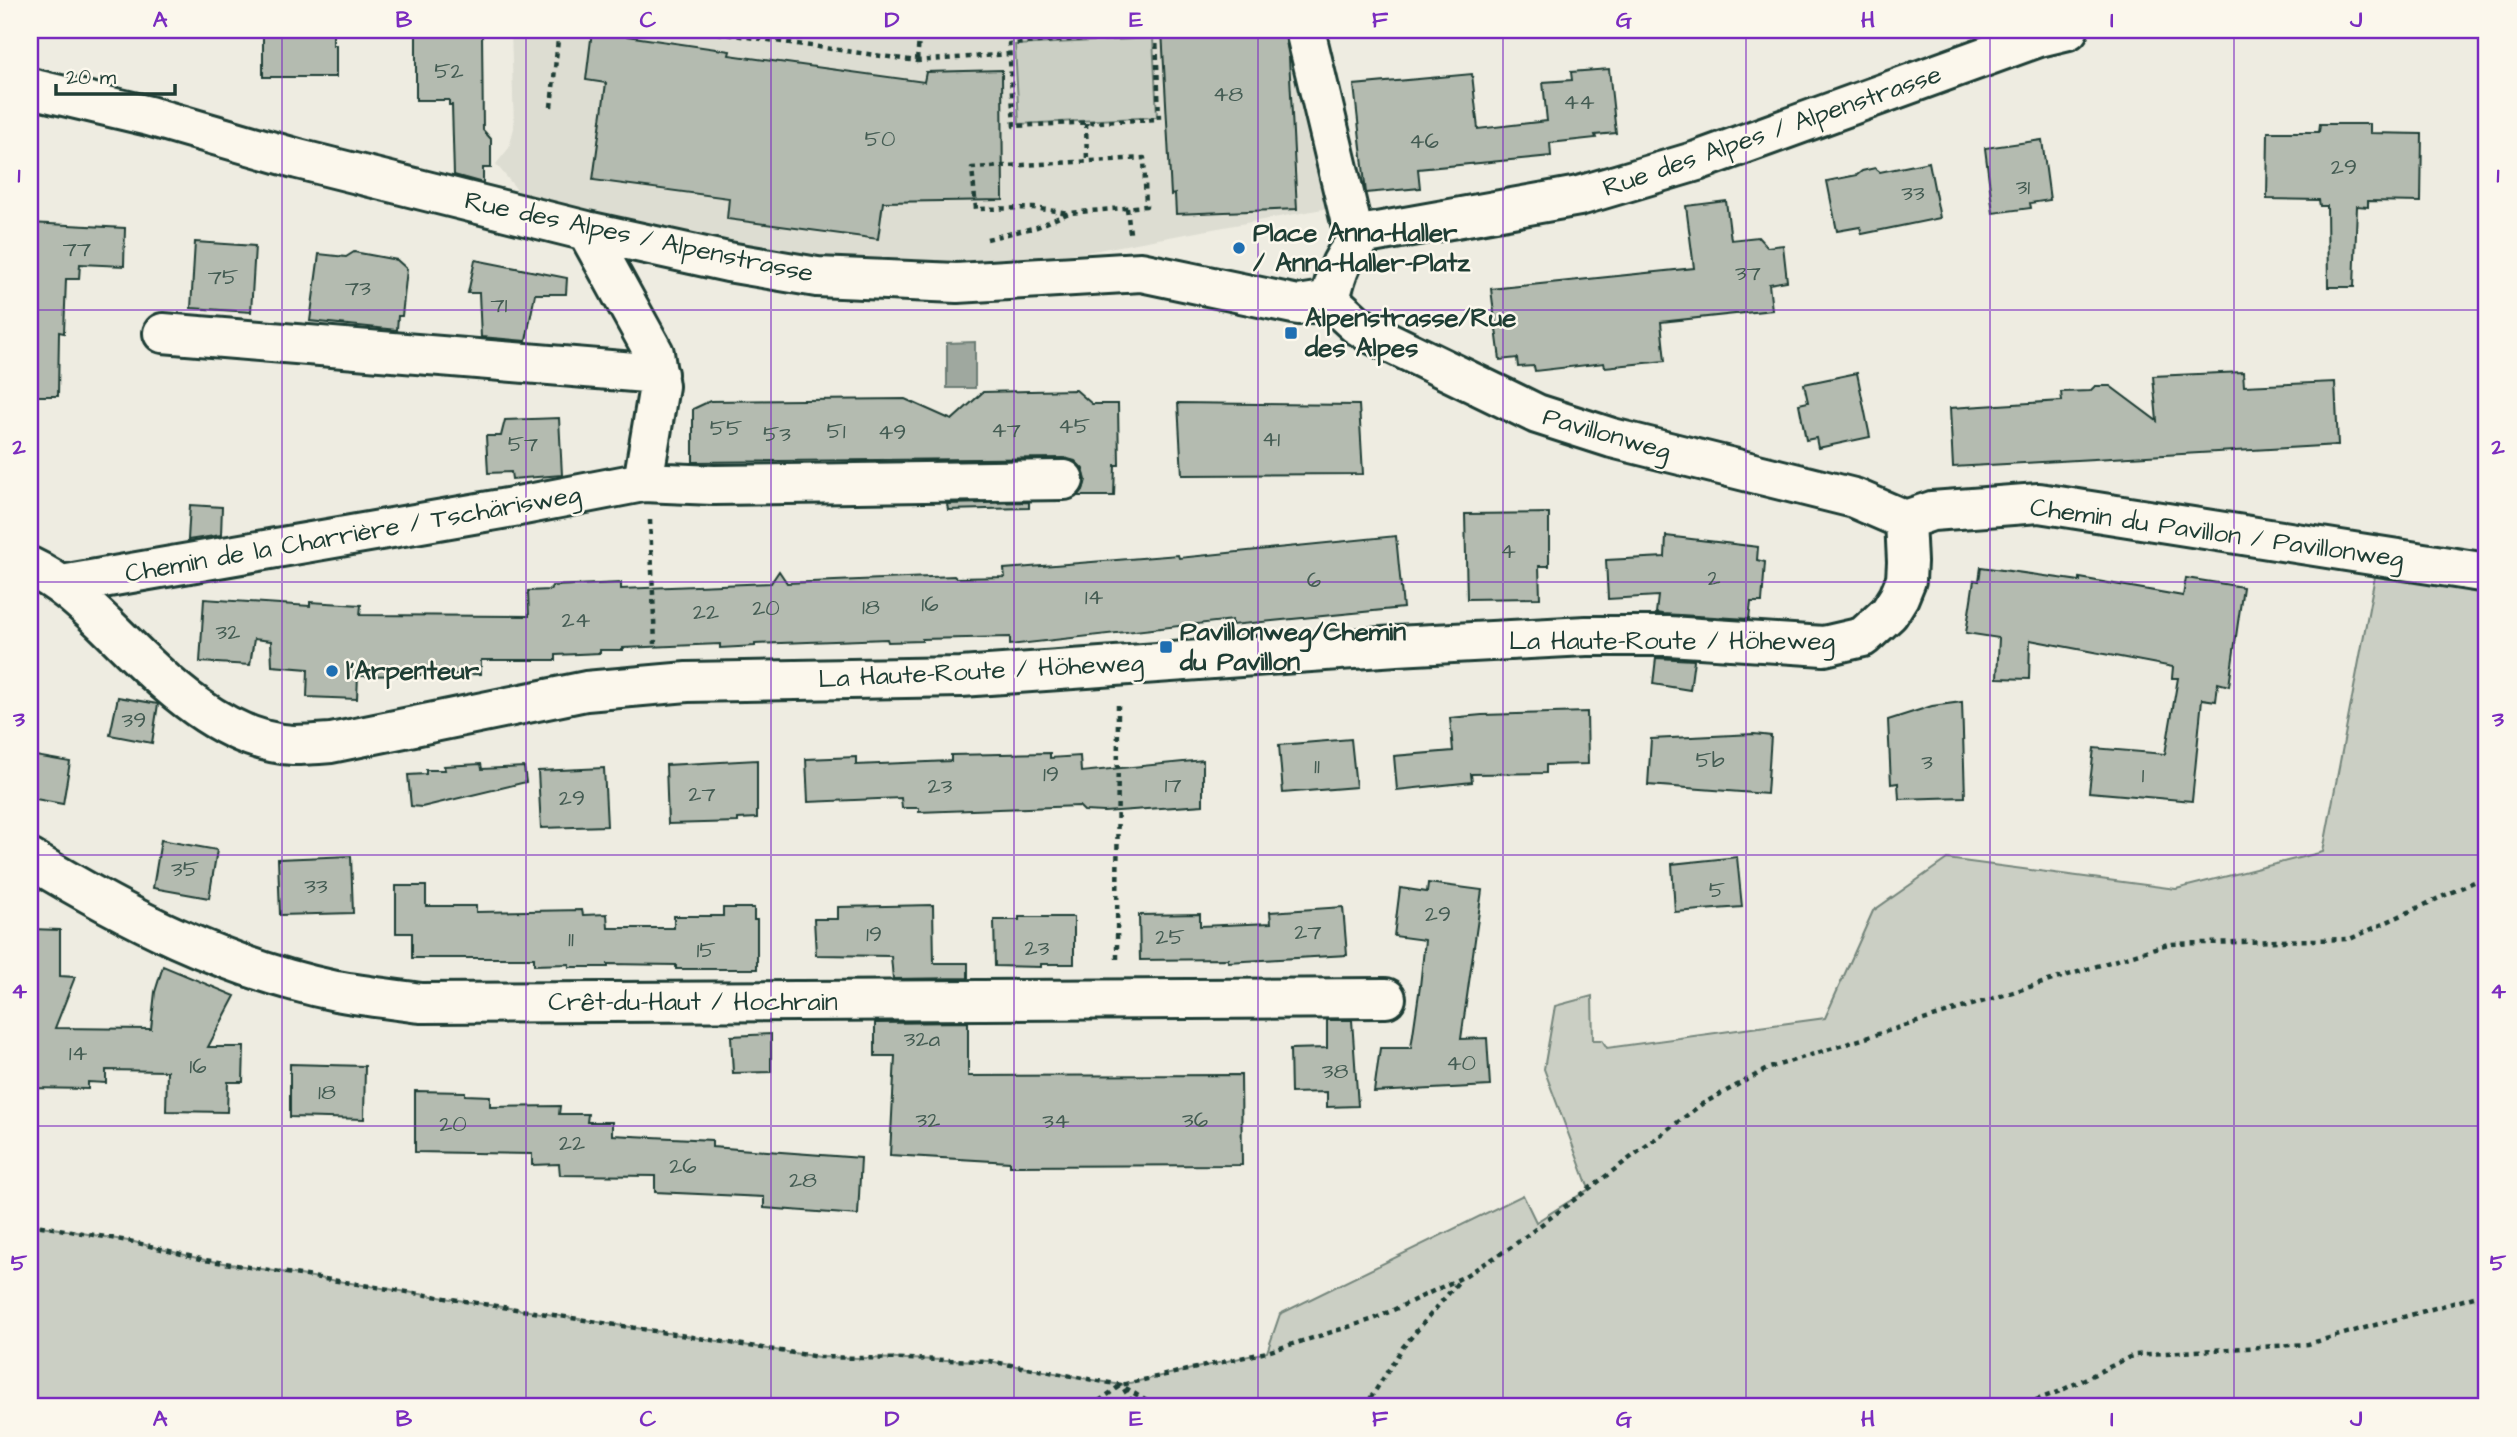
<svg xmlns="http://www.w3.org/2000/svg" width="2517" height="1437" font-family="'Architects Daughter',sans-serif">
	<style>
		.built { fill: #ddddd2 }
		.green { fill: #cbcfc4; stroke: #75867c; stroke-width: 2 }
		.water { fill: #9fa89f; stroke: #6c7d74; stroke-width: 2 }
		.building { fill: #b4bbb0; stroke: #1f3d34; stroke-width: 2 }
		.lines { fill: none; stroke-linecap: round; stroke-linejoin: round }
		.minor-casing { stroke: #1f3d34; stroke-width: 44 }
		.path { stroke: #1f3d34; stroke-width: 4.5; stroke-dasharray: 5 5; stroke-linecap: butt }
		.minor { stroke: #fbf7ec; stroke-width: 38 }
		.grid { fill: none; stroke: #7b2cbf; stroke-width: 2; stroke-opacity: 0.55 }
		.poi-dot { fill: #1f6fb2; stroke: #fbf7ec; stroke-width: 2.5 }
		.labels { text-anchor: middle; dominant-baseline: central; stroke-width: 5; stroke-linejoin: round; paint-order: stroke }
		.number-label { font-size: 23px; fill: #445c53 }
		.street-label { font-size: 26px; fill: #1f3d34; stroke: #fbf7ec }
		.poi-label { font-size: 26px; font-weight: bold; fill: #1f3d34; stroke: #fbf7ec; text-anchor: start }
		.neatline { fill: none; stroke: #7b2cbf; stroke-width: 2.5 }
		.grid-label { font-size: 23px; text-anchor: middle; font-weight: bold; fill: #7b2cbf }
	</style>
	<rect width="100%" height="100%" fill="#eeece1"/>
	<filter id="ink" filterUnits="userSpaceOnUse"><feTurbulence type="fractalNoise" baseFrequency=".0143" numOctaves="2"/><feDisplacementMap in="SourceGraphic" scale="14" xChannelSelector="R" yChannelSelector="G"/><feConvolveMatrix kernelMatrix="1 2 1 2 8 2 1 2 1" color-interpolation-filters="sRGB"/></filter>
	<g filter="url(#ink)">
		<path class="built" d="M 511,30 L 1320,30 L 1334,207 L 1087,252 L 965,265 L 805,258 L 685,237 L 522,196 L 496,164 L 509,148 L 514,128 Z"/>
		<path class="green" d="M 1153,38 L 1157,117 L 1019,124 L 1015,45 Z
			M 2376,571 L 2487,589 L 2487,1407 L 30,1407 L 30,1224 L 134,1242 L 205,1260 L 819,1357 L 989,1361 L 1121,1385 L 1267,1352 L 1280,1314 L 1523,1195 L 1536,1222 L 1589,1189 L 1544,1069 L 1555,1006 L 1592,996 L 1593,1040 L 1602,1040 L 1607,1048 L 1825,1018 L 1873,911 L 1947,859 L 2176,889 L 2323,852 Z"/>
		<path class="water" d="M 975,342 L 975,388 L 947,388 L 947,343 Z"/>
		<path class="building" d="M 263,30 L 333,30 L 333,45 L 336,45 L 336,77 L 263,77 Z
			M 416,30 L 453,30 L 453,33 L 482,33 L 483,130 L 491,139 L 491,168 L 483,168 L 483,183 L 454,175 L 452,105 L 449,105 L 449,100 L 416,100 Z
			M 1162,30 L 1284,30 L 1289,57 L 1297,209 L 1176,214 L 1175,194 L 1171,195 Z
			M 592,31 L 730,51 L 729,55 L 924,82 L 926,72 L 1002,70 L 1003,200 L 883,202 L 878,239 L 727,219 L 729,198 L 593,180 L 606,83 L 586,80 Z
			M 1609,69 L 1616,133 L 1595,135 L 1596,138 L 1550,143 L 1551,156 L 1418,169 L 1420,188 L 1366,193 L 1354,85 L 1472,74 L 1478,129 L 1547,121 L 1543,82 L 1572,80 L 1571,72 Z
			M 2320,124 L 2370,124 L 2370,133 L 2422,134 L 2421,202 L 2368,201 L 2368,207 L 2357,206 L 2354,287 L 2328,287 L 2327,206 L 2320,206 L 2319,200 L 2267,199 L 2268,132 L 2319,132 Z
			M 2042,140 L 2050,200 L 2030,203 L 2031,208 L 1993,213 L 1985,148 Z
			M 1929,162 L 1940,218 L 1862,234 L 1860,227 L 1837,231 L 1827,181 L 1857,175 L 1862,171 L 1875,168 L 1880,172 Z
			M 1726,201 L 1731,240 L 1758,237 L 1767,247 L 1783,245 L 1787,281 L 1769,284 L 1772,310 L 1661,322 L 1665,361 L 1605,367 L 1604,363 L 1535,371 L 1534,366 L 1518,367 L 1517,358 L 1500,360 L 1491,289 L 1694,268 L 1686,206 Z
			M 30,223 L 125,228 L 124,266 L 80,264 L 79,279 L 66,279 L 64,333 L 59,332 L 58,396 L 30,396 Z
			M 195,242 L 255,246 L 251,312 L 191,308 Z
			M 354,252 L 397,260 L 407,269 L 402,316 L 398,316 L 397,330 L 310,321 L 319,254 L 346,257 Z
			M 475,260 L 567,278 L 566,294 L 535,294 L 526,341 L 481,337 L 479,293 L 468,293 Z
			M 2243,372 L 2244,386 L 2335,382 L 2338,445 L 1953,467 L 1950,408 L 2062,401 L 2061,392 L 2090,391 L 2095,386 L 2110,386 L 2157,421 L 2153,376 Z
			M 1857,373 L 1870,437 L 1818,448 L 1816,438 L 1806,440 L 1799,404 L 1808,402 L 1804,384 Z
			M 1076,390 L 1092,404 L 1118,404 L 1119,465 L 1115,465 L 1114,496 L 1078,496 L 1083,490 L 1086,480 L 1083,469 L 1075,461 L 1064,458 L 693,462 L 693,409 L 710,401 L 905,399 L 952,420 L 983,392 Z
			M 1178,403 L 1359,405 L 1363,474 L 1182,475 Z
			M 559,418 L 562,475 L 512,479 L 511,472 L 488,473 L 486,436 L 501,436 L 505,420 Z
			M 1029,502 L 1029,508 L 948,510 L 947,504 Z
			M 190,505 L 222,507 L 221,535 L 188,540 Z
			M 1549,513 L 1549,566 L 1539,566 L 1540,598 L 1467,599 L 1465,514 Z
			M 1396,536 L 1403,608 L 1232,625 L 1232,620 L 1010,645 L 1010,637 L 922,639 L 922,641 L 888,642 L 887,639 L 755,644 L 755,646 L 738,647 L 720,648 L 720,644 L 623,648 L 623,650 L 600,650 L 600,653 L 556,655 L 556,660 L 481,660 L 481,674 L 358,676 L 357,699 L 307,697 L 308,669 L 272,666 L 271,641 L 254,639 L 250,665 L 200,662 L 204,599 L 310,606 L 310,602 L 361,605 L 360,615 L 529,616 L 528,591 L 550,590 L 552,586 L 621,583 L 621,589 L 771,583 L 779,571 L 787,583 L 954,576 L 956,578 L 1005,577 L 1004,569 L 1178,555 L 1179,558 Z
			M 1666,536 L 1758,547 L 1757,560 L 1765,562 L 1762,602 L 1751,602 L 1749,619 L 1662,614 L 1656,613 L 1658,596 L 1608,599 L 1606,560 L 1665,557 Z
			M 1981,567 L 2080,581 L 2080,578 L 2183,596 L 2186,578 L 2243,587 L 2229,686 L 2218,683 L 2216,701 L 2202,699 L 2192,801 L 2089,792 L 2094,748 L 2165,754 L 2178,678 L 2172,678 L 2173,667 L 2030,640 L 2029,679 L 1997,678 L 1999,638 L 1966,633 L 1974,580 L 1979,581 Z
			M 1656,658 L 1694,660 L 1690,690 L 1653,684 Z
			M 118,697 L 158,704 L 152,743 L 110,735 Z
			M 1962,702 L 1965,797 L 1899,799 L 1898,783 L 1891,784 L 1888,720 L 1932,706 Z
			M 1587,712 L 1588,764 L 1546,765 L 1546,773 L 1471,774 L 1472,782 L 1397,790 L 1394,756 L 1453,751 L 1450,718 L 1482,715 Z
			M 1754,734 L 1771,736 L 1767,794 L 1648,785 L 1651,739 Z
			M 1351,739 L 1356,787 L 1283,793 L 1279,745 Z
			M 1050,753 L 1050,758 L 1080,756 L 1081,772 L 1203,760 L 1203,805 L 1104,812 L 1084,811 L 1079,806 L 919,812 L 919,808 L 902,808 L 901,798 L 808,802 L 806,759 L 856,757 L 856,765 L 951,761 L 951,755 Z
			M 30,755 L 70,762 L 63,804 L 30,798 Z
			M 757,760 L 757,818 L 738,819 L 738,822 L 668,824 L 666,765 Z
			M 481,764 L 482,769 L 524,767 L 526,782 L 422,807 L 411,806 L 408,775 L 426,774 L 426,770 L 445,770 L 444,766 Z
			M 604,768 L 607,826 L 541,828 L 538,771 Z
			M 161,840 L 217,850 L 209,898 L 153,888 Z
			M 351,856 L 353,913 L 280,915 L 278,859 Z
			M 1737,857 L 1742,907 L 1675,912 L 1672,864 Z
			M 1428,883 L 1482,890 L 1461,1039 L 1487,1038 L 1490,1086 L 1374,1092 L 1380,1048 L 1411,1048 L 1420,986 L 1425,940 L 1394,936 L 1400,888 L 1427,892 Z
			M 396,886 L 426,886 L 426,906 L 476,906 L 476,912 L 582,910 L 583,915 L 607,914 L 608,928 L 674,928 L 674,916 L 723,916 L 723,908 L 754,908 L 754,920 L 757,920 L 757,969 L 676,969 L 676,965 L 608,964 L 608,967 L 569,967 L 569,964 L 534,965 L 534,958 L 412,958 L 412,933 L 396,933 Z
			M 933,905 L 934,963 L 968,963 L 968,978 L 893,979 L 891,956 L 816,955 L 814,919 L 838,919 L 838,907 Z
			M 1343,907 L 1347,955 L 1228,962 L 1228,959 L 1140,960 L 1139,915 L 1200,914 L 1200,926 L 1271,923 L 1270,912 Z
			M 1019,917 L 1074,917 L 1074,964 L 1041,964 L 1041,967 L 995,966 L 994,920 L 1019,920 Z
			M 30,929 L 60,930 L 60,976 L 75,977 L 55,1028 L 151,1029 L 155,992 L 163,966 L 235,996 L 208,1047 L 244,1047 L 243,1082 L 228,1082 L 227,1112 L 166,1111 L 167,1071 L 106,1070 L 106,1083 L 88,1082 L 88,1089 L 30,1088 Z
			M 1327,1020 L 1352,1020 L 1358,1106 L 1327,1107 L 1327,1092 L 1291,1093 L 1290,1049 L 1327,1048 Z
			M 968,1022 L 968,1076 L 1241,1075 L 1242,1165 L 1010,1166 L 1010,1162 L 890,1155 L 895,1056 L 875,1056 L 875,1023 Z
			M 771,1034 L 771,1072 L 733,1073 L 731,1036 Z
			M 290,1064 L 365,1066 L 364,1119 L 290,1117 Z
			M 415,1091 L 465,1092 L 465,1095 L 490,1096 L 490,1107 L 560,1106 L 559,1114 L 588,1114 L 587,1122 L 612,1122 L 612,1135 L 712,1140 L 712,1147 L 861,1158 L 858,1215 L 764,1208 L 764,1197 L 655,1192 L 655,1176 L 560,1175 L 559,1164 L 532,1165 L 532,1154 L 415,1152 Z"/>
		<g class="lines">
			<defs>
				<path id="minor" d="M 1305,30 L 1352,227 L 1357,241
					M 30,88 L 149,116 L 298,159 L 587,231 L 728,262 L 817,277 L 957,283 L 1141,272 L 1298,305 L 1330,300
					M 1330,300 C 1337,270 1342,254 1366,234 L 1579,196 L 1697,161 L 2039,37 L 2068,30
					M 1330,300 L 1356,324 L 1370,333 L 1537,414 L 1612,438 L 1854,498 L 1905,520
					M 163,333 L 658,374
					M 643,482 L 714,485 L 1064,480
					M 1905,520 L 1932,511 L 2039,503 L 2487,573
					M 30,567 C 60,581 82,602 106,625 C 156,674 218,741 293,745 C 305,745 318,744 331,743 L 586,691 L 687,682 L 961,677 L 1396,646 L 1586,636 L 1669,636 L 1824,646 L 1863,637 L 1889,613 L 1899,597 L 1906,580 L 1907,562 L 1905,520
					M 62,585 L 513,507 L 643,482 L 659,386 L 654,353 L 587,231
					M 30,859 C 128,918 222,967 336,991 C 364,996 393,999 421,1003 L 1386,998"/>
			</defs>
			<use href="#minor" class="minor-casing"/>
			<path class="path" d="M 698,30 L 917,61 L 1010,54
				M 1156,34 L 1159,119 L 1014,126 L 1009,44 Z
				M 917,60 L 920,30
				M 551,107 L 559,30
				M 1086,123 L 1087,162
				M 1127,208 L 1130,233
				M 987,239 L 1037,227 L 1069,213 L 1146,206 L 1144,158 L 972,168 L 976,209 L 1034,208 L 1069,213
				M 650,520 L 655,644
				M 1117,959 L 1118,705
				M 30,1224 L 134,1242 L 205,1260 L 819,1357 L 989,1361 L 1121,1385 L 1156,1407
				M 1124,1389 L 1135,1407
				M 1091,1407 L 1121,1385 L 1267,1352 L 1374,1319 L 1463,1277 L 1510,1248 L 1702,1104 L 1769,1068 L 2168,944 L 2350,939 L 2487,876
				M 1365,1407 L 1403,1347 L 1460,1280
				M 2017,1407 L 2058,1392 L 2134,1355 L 2308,1344 L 2474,1297 L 2487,1295"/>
			<use href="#minor" class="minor"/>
		</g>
	</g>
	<path class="grid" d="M 282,30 L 282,1407M 526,30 L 526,1407M 771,30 L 771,1407M 1014,30 L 1014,1407M 1258,30 L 1258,1407M 1503,30 L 1503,1407M 1746,30 L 1746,1407M 1990,30 L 1990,1407M 2234,30 L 2234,1407M 30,310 L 2487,310M 30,582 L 2487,582M 30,855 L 2487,855M 30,1126 L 2487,1126"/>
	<g class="poi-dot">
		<circle cx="1239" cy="248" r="7"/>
		<rect x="1284" y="326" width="14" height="14" rx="3.5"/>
		<rect x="1159" y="640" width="14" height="14" rx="3.5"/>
		<circle cx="332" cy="671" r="7"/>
	</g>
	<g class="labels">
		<g class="number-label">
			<text x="449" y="71">52</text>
			<text x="1228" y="94">48</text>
			<text x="1579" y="102">44</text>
			<text x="880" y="139">50</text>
			<text x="1424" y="141">46</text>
			<text x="2344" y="167">29</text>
			<text x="2023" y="187">31</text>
			<text x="1913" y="193">33</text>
			<text x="77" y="249">77</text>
			<text x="1748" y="273">37</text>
			<text x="223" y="277">75</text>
			<text x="358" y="288">73</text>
			<text x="499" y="305">71</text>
			<text x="1074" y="426">45</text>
			<text x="726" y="428">55</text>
			<text x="1006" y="430">47</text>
			<text x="836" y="431">51</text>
			<text x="892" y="432">49</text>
			<text x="777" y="434">53</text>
			<text x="1271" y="439">41</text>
			<text x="523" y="444">57</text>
			<text x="1508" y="551">4</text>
			<text x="1714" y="578">2</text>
			<text x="1314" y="580">6</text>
			<text x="1094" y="597">14</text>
			<text x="930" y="604">16</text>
			<text x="871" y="607">18</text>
			<text x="766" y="608">20</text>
			<text x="706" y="612">22</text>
			<text x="576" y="620">24</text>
			<text x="228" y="632">32</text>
			<text x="134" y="720">39</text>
			<text x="1710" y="760">5b</text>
			<text x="1927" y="762">3</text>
			<text x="1317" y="766">11</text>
			<text x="1051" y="774">19</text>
			<text x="2143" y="775">1</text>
			<text x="1173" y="785">17</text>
			<text x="940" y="786">23</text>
			<text x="702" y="794">27</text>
			<text x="572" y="798">29</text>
			<text x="185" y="869">35</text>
			<text x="316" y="886">33</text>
			<text x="1717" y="890">5</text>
			<text x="1438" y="914">29</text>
			<text x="1308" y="932">27</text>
			<text x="874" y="934">19</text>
			<text x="1170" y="937">25</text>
			<text x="571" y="939">11</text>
			<text x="1037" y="948">23</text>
			<text x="706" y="950">15</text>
			<text x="922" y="1039">32a</text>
			<text x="78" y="1053">14</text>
			<text x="1461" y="1063">40</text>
			<text x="198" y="1066">16</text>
			<text x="1335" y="1071">38</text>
			<text x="327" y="1092">18</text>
			<text x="928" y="1120">32</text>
			<text x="1195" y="1120">36</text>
			<text x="1056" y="1121">34</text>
			<text x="453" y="1124">20</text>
			<text x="572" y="1143">22</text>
			<text x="683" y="1166">26</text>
			<text x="803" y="1180">28</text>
		</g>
		<g class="street-label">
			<text transform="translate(1772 131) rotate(-19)">Rue des Alpes / Alpenstrasse</text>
			<text transform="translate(639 237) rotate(12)">Rue des Alpes / Alpenstrasse</text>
			<text transform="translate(1607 434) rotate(16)">Pavillonweg</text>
			<text transform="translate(2217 533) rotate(8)">Chemin du Pavillon / Pavillonweg</text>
			<text transform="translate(353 534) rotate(-10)">Chemin de la Charrière / Tschärisweg</text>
			<text x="1672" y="641">La Haute-Route / Höheweg</text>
			<text transform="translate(981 671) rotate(-3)">La Haute-Route / Höheweg</text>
			<text x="693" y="1002">Crêt-du-Haut / Hochrain</text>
		</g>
		<g class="poi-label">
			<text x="1253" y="233">Place Anna-Haller<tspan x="1253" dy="30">/ Anna-Haller-Platz</tspan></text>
			<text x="1305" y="318">Alpenstrasse/Rue<tspan x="1305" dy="30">des Alpes</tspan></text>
			<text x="1180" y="632">Pavillonweg/Chemin<tspan x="1180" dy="30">du Pavillon</tspan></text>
			<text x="346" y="671">l'Arpenteur</text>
		</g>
	</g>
	<rect width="2517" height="1437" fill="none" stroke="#fbf7ec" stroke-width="77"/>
	<path d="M56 84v10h119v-10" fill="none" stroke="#1f3d34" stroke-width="3.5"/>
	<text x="66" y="84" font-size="21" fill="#1f3d34" stroke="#fbf7ec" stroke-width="5" paint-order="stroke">20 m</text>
	<rect x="38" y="38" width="2440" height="1360" class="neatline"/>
	<g class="grid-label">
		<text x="160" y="27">A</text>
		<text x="404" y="27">B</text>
		<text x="648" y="27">C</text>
		<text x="892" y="27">D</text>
		<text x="1136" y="27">E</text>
		<text x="1380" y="27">F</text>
		<text x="1624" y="27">G</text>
		<text x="1868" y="27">H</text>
		<text x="2112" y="27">I</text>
		<text x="2356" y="27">J</text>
		<text x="19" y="182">1</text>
		<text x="2498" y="182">1</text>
		<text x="19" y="454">2</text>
		<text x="2498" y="454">2</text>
		<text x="19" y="726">3</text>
		<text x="2498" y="726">3</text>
		<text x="19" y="998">4</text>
		<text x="2498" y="998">4</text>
		<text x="19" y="1270">5</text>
		<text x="2498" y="1270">5</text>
		<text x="160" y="1426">A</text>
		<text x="404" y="1426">B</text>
		<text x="648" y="1426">C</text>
		<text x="892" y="1426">D</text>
		<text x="1136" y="1426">E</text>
		<text x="1380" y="1426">F</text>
		<text x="1624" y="1426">G</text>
		<text x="1868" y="1426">H</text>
		<text x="2112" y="1426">I</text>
		<text x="2356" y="1426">J</text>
	</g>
</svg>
